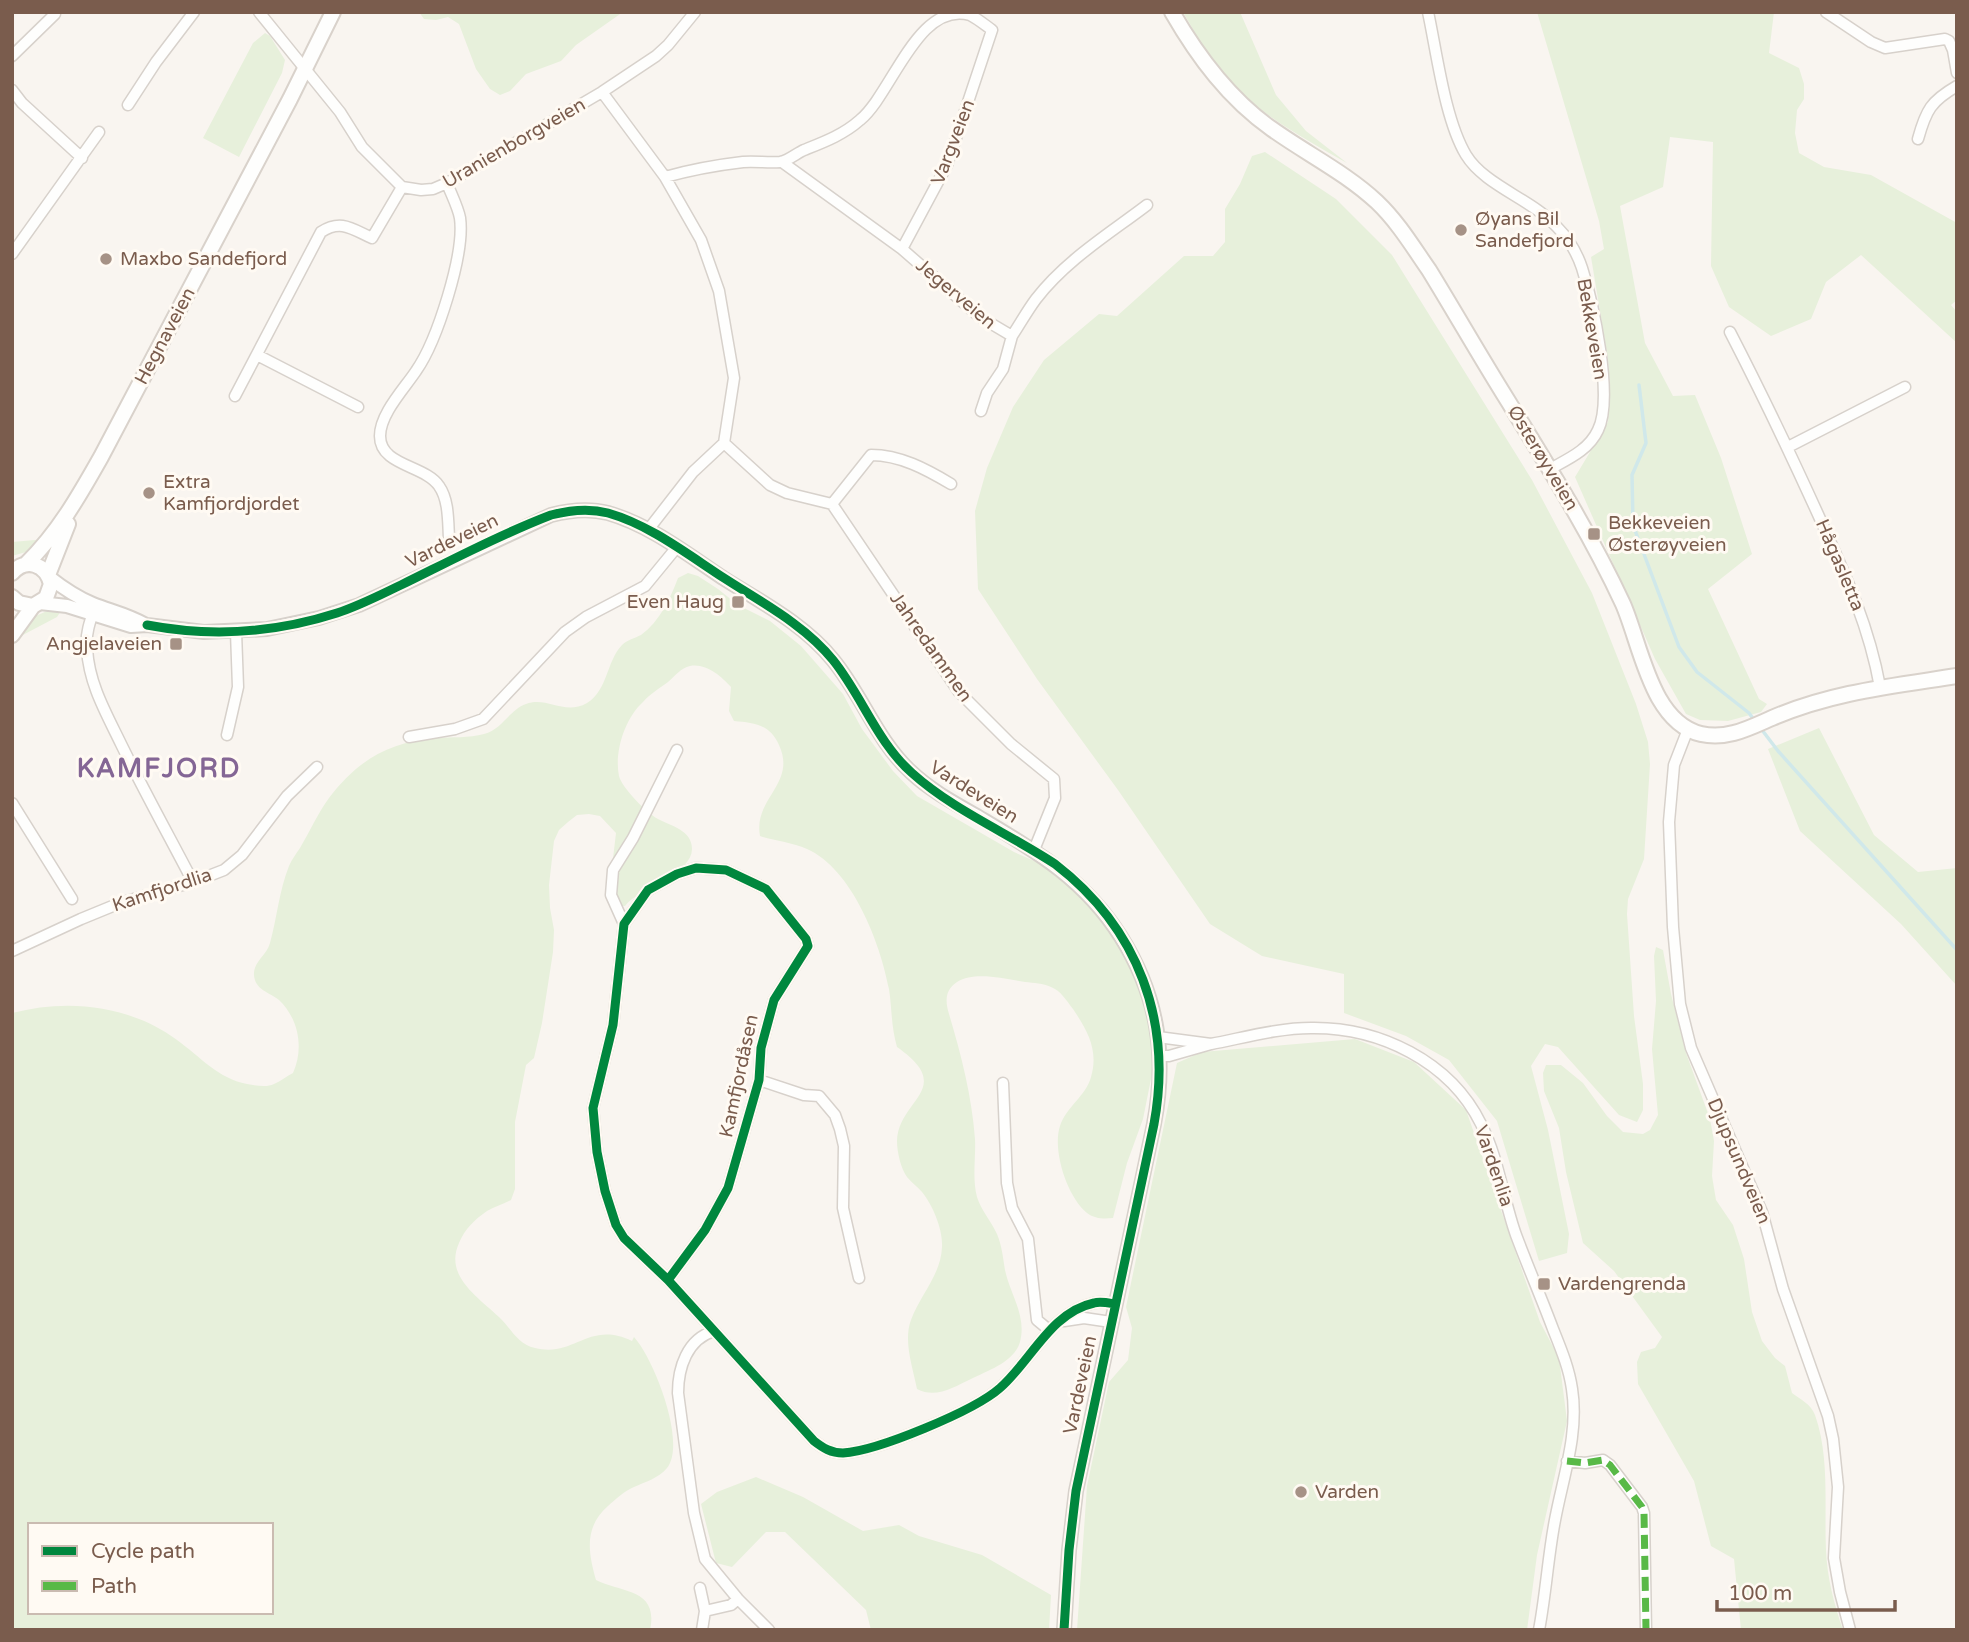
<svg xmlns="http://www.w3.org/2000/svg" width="1969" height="1642" font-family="'Varela Round',sans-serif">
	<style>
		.green { fill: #e7f0db; fill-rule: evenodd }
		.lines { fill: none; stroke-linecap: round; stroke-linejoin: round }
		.stream { stroke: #d0e8ea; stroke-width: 3.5 }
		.minor-casing { stroke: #d7d1cb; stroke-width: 13 }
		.tertiary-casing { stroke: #d7d1cb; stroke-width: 16 }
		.secondary-casing { stroke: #d9d2cb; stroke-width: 18 }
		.minor { stroke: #fefefd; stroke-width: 10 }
		.tertiary { stroke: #fefefd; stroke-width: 12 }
		.secondary { stroke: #fefefd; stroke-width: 14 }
		.quiet { stroke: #58b947; stroke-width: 7; stroke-dasharray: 14 7; stroke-linecap: butt }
		.cycleway-casing { stroke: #fffaf3; stroke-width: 13 }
		.cycleway { stroke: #00873e; stroke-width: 9 }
		.poi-dot { fill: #a69286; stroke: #fffaf3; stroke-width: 2.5 }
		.labels { text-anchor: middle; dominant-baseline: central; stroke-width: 6; stroke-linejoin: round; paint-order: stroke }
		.street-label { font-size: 19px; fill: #7a5c4d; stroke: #fffaf3 }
		.poi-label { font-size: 19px; fill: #7a5c4d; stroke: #fffaf3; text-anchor: start }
		.district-label { font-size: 26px; font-weight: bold; letter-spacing: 2px; fill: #846695; stroke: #fffaf3 }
	</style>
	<rect width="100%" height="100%" fill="#f9f5f0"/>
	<path class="green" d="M 419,12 L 623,12 L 576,45 L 561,61 L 526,74 L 510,91 L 500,95 L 490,89 L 476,69 L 459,24 L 448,17 L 436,20 L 424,19 Z
		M 1183,12 L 1240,12 L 1276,95 L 1306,131 L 1347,163 C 1308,141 1268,119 1235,88 C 1213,67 1198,38 1183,12 Z
		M 1537,12 L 1774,12 L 1769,53 L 1799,68 L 1804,84 L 1804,99 L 1797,110 L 1795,133 L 1799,153 L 1824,167 L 1871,175 L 1957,223 L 1957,300 L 1951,305 L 1957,312 L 1957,343 L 1861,255 L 1826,282 L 1811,319 L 1771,336 L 1729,307 L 1711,266 L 1713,142 L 1670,137 L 1663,187 L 1620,206 L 1645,343 L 1673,396 L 1695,395 L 1721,458 L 1752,554 L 1708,589 L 1759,699 L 1767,704 L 1761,712 L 1728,721 L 1700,720 L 1686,714 L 1655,659 L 1575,477 L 1608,422 L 1610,388 L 1608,359 L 1591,257 L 1604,249 L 1599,221 Z
		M 265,33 L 270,36 L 285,60 L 282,73 L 239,157 L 203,138 L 253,43 Z
		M 1265,152 L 1336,199 L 1392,255 L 1532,480 L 1592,593 L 1636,704 L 1648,742 L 1650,764 L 1644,859 L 1628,899 L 1627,914 L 1634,1016 L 1643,1084 L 1643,1110 L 1637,1122 L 1619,1115 L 1558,1047 L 1545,1044 L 1531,1066 L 1548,1130 L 1569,1234 L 1567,1253 L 1539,1261 L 1497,1121 L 1449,1060 L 1406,1036 L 1344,1013 L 1344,974 L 1262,956 L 1210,924 L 1118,790 L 1037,679 L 978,589 L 975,511 L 987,468 L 1013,407 L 1044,360 L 1099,314 L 1117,316 L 1184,256 L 1213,256 L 1225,242 L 1225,209 L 1240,184 L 1252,156 Z
		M 35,540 L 41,543 L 33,550 L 12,556 L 12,542 Z
		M 688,573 L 698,576 L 718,589 L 738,605 L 770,621 L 801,646 L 843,694 L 862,729 L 893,771 L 917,796 L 1014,852 L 1046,866 L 1085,898 L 1139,973 L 1146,995 L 1152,1039 L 1152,1074 L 1143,1119 L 1127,1163 L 1113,1218 C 1104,1219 1095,1219 1087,1213 C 1067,1197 1052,1150 1060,1126 C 1066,1107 1086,1096 1091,1077 C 1099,1050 1087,1030 1073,1009 C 1066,1000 1061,991 1051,987 C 1043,983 1034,983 1025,982 C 1005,979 975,971 957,982 C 945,990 945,1001 949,1014 C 961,1054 972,1097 975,1139 C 976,1157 972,1178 977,1197 C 981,1210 991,1221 997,1234 C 1002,1246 1003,1258 1005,1270 C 1010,1294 1027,1316 1020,1342 C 1014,1362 989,1370 971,1379 C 954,1387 936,1399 917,1389 C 913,1368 903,1341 911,1320 C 920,1295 941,1275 942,1247 C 943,1229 933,1206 922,1192 C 918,1187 912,1183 907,1177 C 901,1169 897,1152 897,1141 C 898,1099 957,1089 897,1047 C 891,1026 892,1009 889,989 C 880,942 852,869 807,849 C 792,842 775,841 760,836 C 753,798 797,784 779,745 C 770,724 754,723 734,721 L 729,711 L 731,687 C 721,676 706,663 690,666 C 681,668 675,676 668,682 C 660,688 650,694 643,702 C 625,718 614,752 619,776 C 622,788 647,813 658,819 C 671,826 692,830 692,849 C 692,874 641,886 625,906 L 614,906 L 612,867 L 616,833 L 600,816 L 589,814 L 577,815 L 568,822 L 559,830 L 554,841 L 549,885 L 550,908 L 554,930 L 553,952 L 542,1023 L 534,1058 L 526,1065 L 515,1122 L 515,1189 L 511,1200 C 503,1204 494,1207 487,1211 C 474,1220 465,1229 459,1243 C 444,1276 478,1297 499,1317 C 511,1328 517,1344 535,1348 C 575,1358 588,1320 632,1341 L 634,1337 C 654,1359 687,1443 667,1468 C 659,1478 645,1482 634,1487 C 624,1491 616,1499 608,1506 C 584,1527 588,1552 596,1580 C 621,1593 659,1588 650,1630 L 12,1630 L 12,1013 C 55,1002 98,1003 139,1019 C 153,1024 168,1033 181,1043 C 205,1061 221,1081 253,1085 C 260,1086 268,1087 274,1084 C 281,1081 287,1076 293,1073 C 304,1049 299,1019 279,1000 C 269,992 255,990 254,975 C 253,962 267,955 270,943 C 277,918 279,891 289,866 C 292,859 296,854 300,848 C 310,831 318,813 329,798 C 358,760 389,742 436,738 C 452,737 469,738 484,734 C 502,730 509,710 526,704 C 547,696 564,716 587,703 C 608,690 606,662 622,645 C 627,640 635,638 641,635 C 660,621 670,599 678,578 ZM 30,1525 L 271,1525 L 271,1612 L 30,1612 Z
		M 47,611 L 61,611 L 57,617 L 19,637 L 31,618 Z
		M 1819,728 L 1874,835 L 1918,872 L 1957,868 L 1957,986 L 1901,924 L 1800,831 L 1768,749 Z
		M 1656,947 L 1663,950 L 1671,994 L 1686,1053 L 1710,1119 L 1714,1141 L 1712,1176 L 1716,1200 L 1733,1225 L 1744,1259 L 1752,1312 L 1762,1341 L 1775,1358 L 1785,1366 L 1792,1393 C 1800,1399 1811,1404 1815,1415 C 1830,1457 1824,1507 1826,1550 C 1827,1577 1834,1604 1843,1630 L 1741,1630 L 1734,1559 L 1711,1546 L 1694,1481 L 1638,1384 L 1637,1362 L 1641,1352 L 1655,1348 L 1662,1337 L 1614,1271 L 1583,1243 L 1566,1172 L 1559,1128 L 1544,1091 L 1543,1073 L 1546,1065 L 1561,1065 L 1583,1083 L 1607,1116 L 1623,1132 L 1643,1134 L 1650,1130 L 1658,1115 L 1652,1049 L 1656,1001 L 1654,956 Z
		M 1355,1039 L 1414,1062 L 1466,1110 L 1540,1322 L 1559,1358 L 1567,1421 L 1537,1555 L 1527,1630 L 1077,1630 L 1087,1486 L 1109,1382 L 1128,1360 L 1132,1328 L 1126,1307 L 1177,1063 L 1202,1052 Z
		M 756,1477 L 803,1497 L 863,1531 L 899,1525 L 919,1536 L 982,1555 L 1051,1595 L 1049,1630 L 871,1630 L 866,1610 L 785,1532 L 766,1532 L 732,1567 L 716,1563 L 701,1504 L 717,1492 Z"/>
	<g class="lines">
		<path class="stream" d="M 1639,385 L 1646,443 L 1632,475 L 1633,525 L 1679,647 L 1697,672 L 1749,713 L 1754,720
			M 1759,726 L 1778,751 L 1957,950"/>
		<defs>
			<path id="minor" d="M 259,12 L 340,112 L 362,147 L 402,187 L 421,190 L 433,189 L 447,183 L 602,92 L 656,56 L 668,45 L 695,12
				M 1428,12 C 1437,54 1445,120 1466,155 C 1485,186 1532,199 1557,227 C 1568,238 1577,253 1582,268 C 1593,302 1614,398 1598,430 C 1589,450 1568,459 1550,469
				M 1826,12 L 1871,42 L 1885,48 L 1945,39 L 1949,41 L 1953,50 L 1957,73
				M 12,56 L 55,14
				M 12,90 L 22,103 L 82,158
				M 602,92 L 665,177 L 701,240 L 719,291 L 734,378 L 724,443 L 693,472 L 648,530
				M 128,105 L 156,62 L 194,12
				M 1918,139 C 1926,110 1931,101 1957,86
				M 782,162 L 902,249 L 980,317 L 1012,336 C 1020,324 1027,311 1036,299 C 1066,260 1109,234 1147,205
				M 665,177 C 690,170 717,165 743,162 C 755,161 768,163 780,162 C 788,161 797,153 804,150 C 824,142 843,135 860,120 C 892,94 918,0 970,15 C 978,19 985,25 992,30 L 947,165 L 902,249
				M 447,183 C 451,194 458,207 460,218 C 465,254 437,341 416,371 C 404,389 380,414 380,436 C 380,466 425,465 439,486 C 449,500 448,522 449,538
				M 12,254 L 99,132
				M 1730,332 C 1762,394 1792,457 1821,521 C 1846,576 1869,626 1880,687
				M 257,355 L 358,407
				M 235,396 L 321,232 C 341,219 352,229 372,238 L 402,187
				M 981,411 L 987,393 L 1003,369 L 1012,336
				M 724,443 L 770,485 L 787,493 L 832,504 L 959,692 L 1011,744 L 1054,779 L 1055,798 L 1034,850
				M 1788,447 L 1905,387
				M 832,504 L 871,455 C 900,455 926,469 951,484
				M 95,607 C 90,621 85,635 87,649 C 89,684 106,713 121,744 C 144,791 169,836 193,882
				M 1688,729 L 1674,765 L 1669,822 L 1673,927 L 1680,1004 L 1691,1048 L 1762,1212 L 1783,1289 L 1828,1416 L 1833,1439 L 1838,1487 L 1834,1558 L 1840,1592 L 1850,1630
				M 227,735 L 238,687 L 236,632
				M 409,737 L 455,729 L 483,719 L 565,632 L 586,617 L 645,586 L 677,547
				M 12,803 L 72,899
				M 624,924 L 611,895 L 613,870 L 633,838 L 677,750
				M 12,951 L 81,919 L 120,903 L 193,882 L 224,870 L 242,855 L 287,796 L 317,767
				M 1158,1037 L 1211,1044 L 1169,1056 L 1159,1056
				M 1211,1044 C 1243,1038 1278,1028 1311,1028 C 1379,1027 1450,1061 1481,1124 C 1499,1159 1503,1199 1516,1235 C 1528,1267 1541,1297 1553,1329 C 1561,1349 1569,1368 1572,1389 C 1579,1433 1563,1477 1555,1520 C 1548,1556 1546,1593 1539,1630
				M 759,1080 L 804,1095 L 819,1096 L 835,1115 L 840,1129 L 844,1146 L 843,1208 L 859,1278
				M 1003,1083 L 1007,1183 L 1012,1208 L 1028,1239 L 1037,1320 L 1049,1330
				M 668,1280 L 705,1230 L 728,1188 L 759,1080 L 761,1048 L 774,1000 L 808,946 L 806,939 L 766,889 L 726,870 L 696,868 L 677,874 L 648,890 L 624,924 L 613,1025 L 593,1108 L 597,1152 L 605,1191 L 616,1225 L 624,1238 L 668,1280 L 814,1441 C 823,1448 831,1453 843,1453 C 877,1451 974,1411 1000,1388 C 1031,1361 1051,1312 1094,1303 C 1100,1301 1109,1303 1115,1304
				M 1064,1321 L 1084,1318 L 1111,1322
				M 714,1331 C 687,1339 678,1368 678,1393 L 694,1513 L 705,1559 L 738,1599 L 769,1630
				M 1567,1461 L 1585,1463 L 1603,1460 L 1610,1465 L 1642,1507 L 1644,1513 L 1646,1630
				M 700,1588 L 705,1611
				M 702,1630 L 705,1611 L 731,1605 L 738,1599"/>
			<path id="tertiary" d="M 49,577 C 63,588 76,597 93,604 C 111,611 129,615 146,625
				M 40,603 L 67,606 L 131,626 L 147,625 L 204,632 L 267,629 L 319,618 L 359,605 L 551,515 C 570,510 589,508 608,513 C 650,525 687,554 723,578 C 761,602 804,624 833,660 C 862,695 877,741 911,772 C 930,790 954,803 977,816 C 1034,850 1084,878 1121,937 C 1158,996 1167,1056 1154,1124 L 1076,1491 L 1069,1550 L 1064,1630"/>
			<path id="secondary" d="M 1172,12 C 1198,57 1229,99 1272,129 C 1307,154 1346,173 1377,202 C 1398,222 1413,247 1429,270 C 1456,314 1481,358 1508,401 C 1549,468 1590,533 1623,604 C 1641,645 1651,722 1701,734 C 1727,740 1749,728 1772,718 C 1832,692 1893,686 1957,676
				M 26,564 C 58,533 79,496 101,457 L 290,99 L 333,12
				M 12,573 C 26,557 46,564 51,584 L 46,598 L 33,606 L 19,603 L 12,597
				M 48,575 L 68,524
				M 12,635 L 33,606"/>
		</defs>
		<use href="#minor" class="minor-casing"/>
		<use href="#tertiary" class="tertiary-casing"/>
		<use href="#secondary" class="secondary-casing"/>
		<use href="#minor" class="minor"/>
		<use href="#tertiary" class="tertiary"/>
		<use href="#secondary" class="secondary"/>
		<path class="quiet" d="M 1567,1461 L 1585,1463 L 1603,1460 L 1610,1465 L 1642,1507 L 1644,1513 L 1646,1630"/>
		<defs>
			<path id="cycleway" d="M 147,625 C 210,637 275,633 337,613 C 359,606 380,595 401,585 C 450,561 499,535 551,515 C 570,510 589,508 608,513 C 650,525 687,554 724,578 C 761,602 805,625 833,660 C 862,696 877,742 912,773 C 953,810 1008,833 1055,864 C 1138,928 1173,1021 1154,1124 L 1076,1491 L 1069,1550 L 1064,1630
				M 668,1280 L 705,1230 L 728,1188 L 759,1080 L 761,1048 L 774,1000 L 808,946 L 806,939 L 766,889 L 726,870 L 696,868 L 677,874 L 648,890 L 624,924 L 613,1025 L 593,1108 L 597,1152 L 605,1191 L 616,1225 L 624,1238 L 668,1280 L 814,1441 C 823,1448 831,1453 843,1453 C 877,1451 974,1411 1000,1388 C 1031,1361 1051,1312 1094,1303 C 1100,1301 1109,1303 1115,1304"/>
		</defs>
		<use href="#cycleway" class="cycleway-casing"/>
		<use href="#cycleway" class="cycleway"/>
	</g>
	<g class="poi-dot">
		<circle cx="1461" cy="230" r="7"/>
		<circle cx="106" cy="259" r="7"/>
		<circle cx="149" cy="493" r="7"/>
		<rect x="1587" y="527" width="14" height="14" rx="3.5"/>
		<rect x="731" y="595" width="14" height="14" rx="3.5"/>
		<rect x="169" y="637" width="14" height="14" rx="3.5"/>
		<rect x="1537" y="1277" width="14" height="14" rx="3.5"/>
		<circle cx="1301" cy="1492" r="7"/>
	</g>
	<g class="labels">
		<g class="street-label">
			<text transform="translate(953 142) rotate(-69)">Vargveien</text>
			<text transform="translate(514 143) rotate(-30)">Uranienborgveien</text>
			<text transform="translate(956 294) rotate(40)">Jegerveien</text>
			<text transform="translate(1592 329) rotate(80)">Bekkeveien</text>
			<text transform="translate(165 336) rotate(-62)">Hegnaveien</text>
			<text transform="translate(1543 458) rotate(59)">Østerøyveien</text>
			<text transform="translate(452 541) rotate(-26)">Vardeveien</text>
			<text transform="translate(1840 565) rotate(67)">Hågasletta</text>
			<text transform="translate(931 647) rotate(55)">Jahredammen</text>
			<text transform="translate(974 792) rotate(32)">Vardeveien</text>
			<text transform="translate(162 890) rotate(-18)">Kamfjordlia</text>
			<text transform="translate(739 1076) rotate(-78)">Kamfjordåsen</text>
			<text transform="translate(1739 1161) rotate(67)">Djupsundveien</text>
			<text transform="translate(1494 1166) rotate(71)">Vardenlia</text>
			<text transform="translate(1080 1385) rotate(-78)">Vardeveien</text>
		</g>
		<g class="poi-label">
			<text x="1475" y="219">Øyans Bil<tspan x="1475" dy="22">Sandefjord</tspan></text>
			<text x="120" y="259">Maxbo Sandefjord</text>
			<text x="163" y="482">Extra<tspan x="163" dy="22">Kamfjordjordet</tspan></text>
			<text x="1608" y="523">Bekkeveien<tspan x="1608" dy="22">Østerøyveien</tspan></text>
			<text x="724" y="602" text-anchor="end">Even Haug</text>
			<text x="162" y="644" text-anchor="end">Angjelaveien</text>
			<text x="1558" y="1284">Vardengrenda</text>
			<text x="1315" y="1492">Varden</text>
		</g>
		<g class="district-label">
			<text x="159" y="768">KAMFJORD</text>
		</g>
	</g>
	<rect width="1969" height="1642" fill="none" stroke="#7a5c4d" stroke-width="28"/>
	<rect x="28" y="1523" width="245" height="91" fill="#fffaf3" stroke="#cabbb1" stroke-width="2"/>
	<rect x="42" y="1546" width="35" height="10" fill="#00873e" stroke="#cabbb1" stroke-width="2"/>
	<text x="91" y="1558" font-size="21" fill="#7a5c4d">Cycle path</text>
	<rect x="42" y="1581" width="35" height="10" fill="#58b947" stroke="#cabbb1" stroke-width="2"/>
	<text x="91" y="1593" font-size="21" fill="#7a5c4d">Path</text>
	<path d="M1717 1600v10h178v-10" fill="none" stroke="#7a5c4d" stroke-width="3.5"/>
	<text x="1728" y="1600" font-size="21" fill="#7a5c4d" stroke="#fffaf3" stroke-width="5" paint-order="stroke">100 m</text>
</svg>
